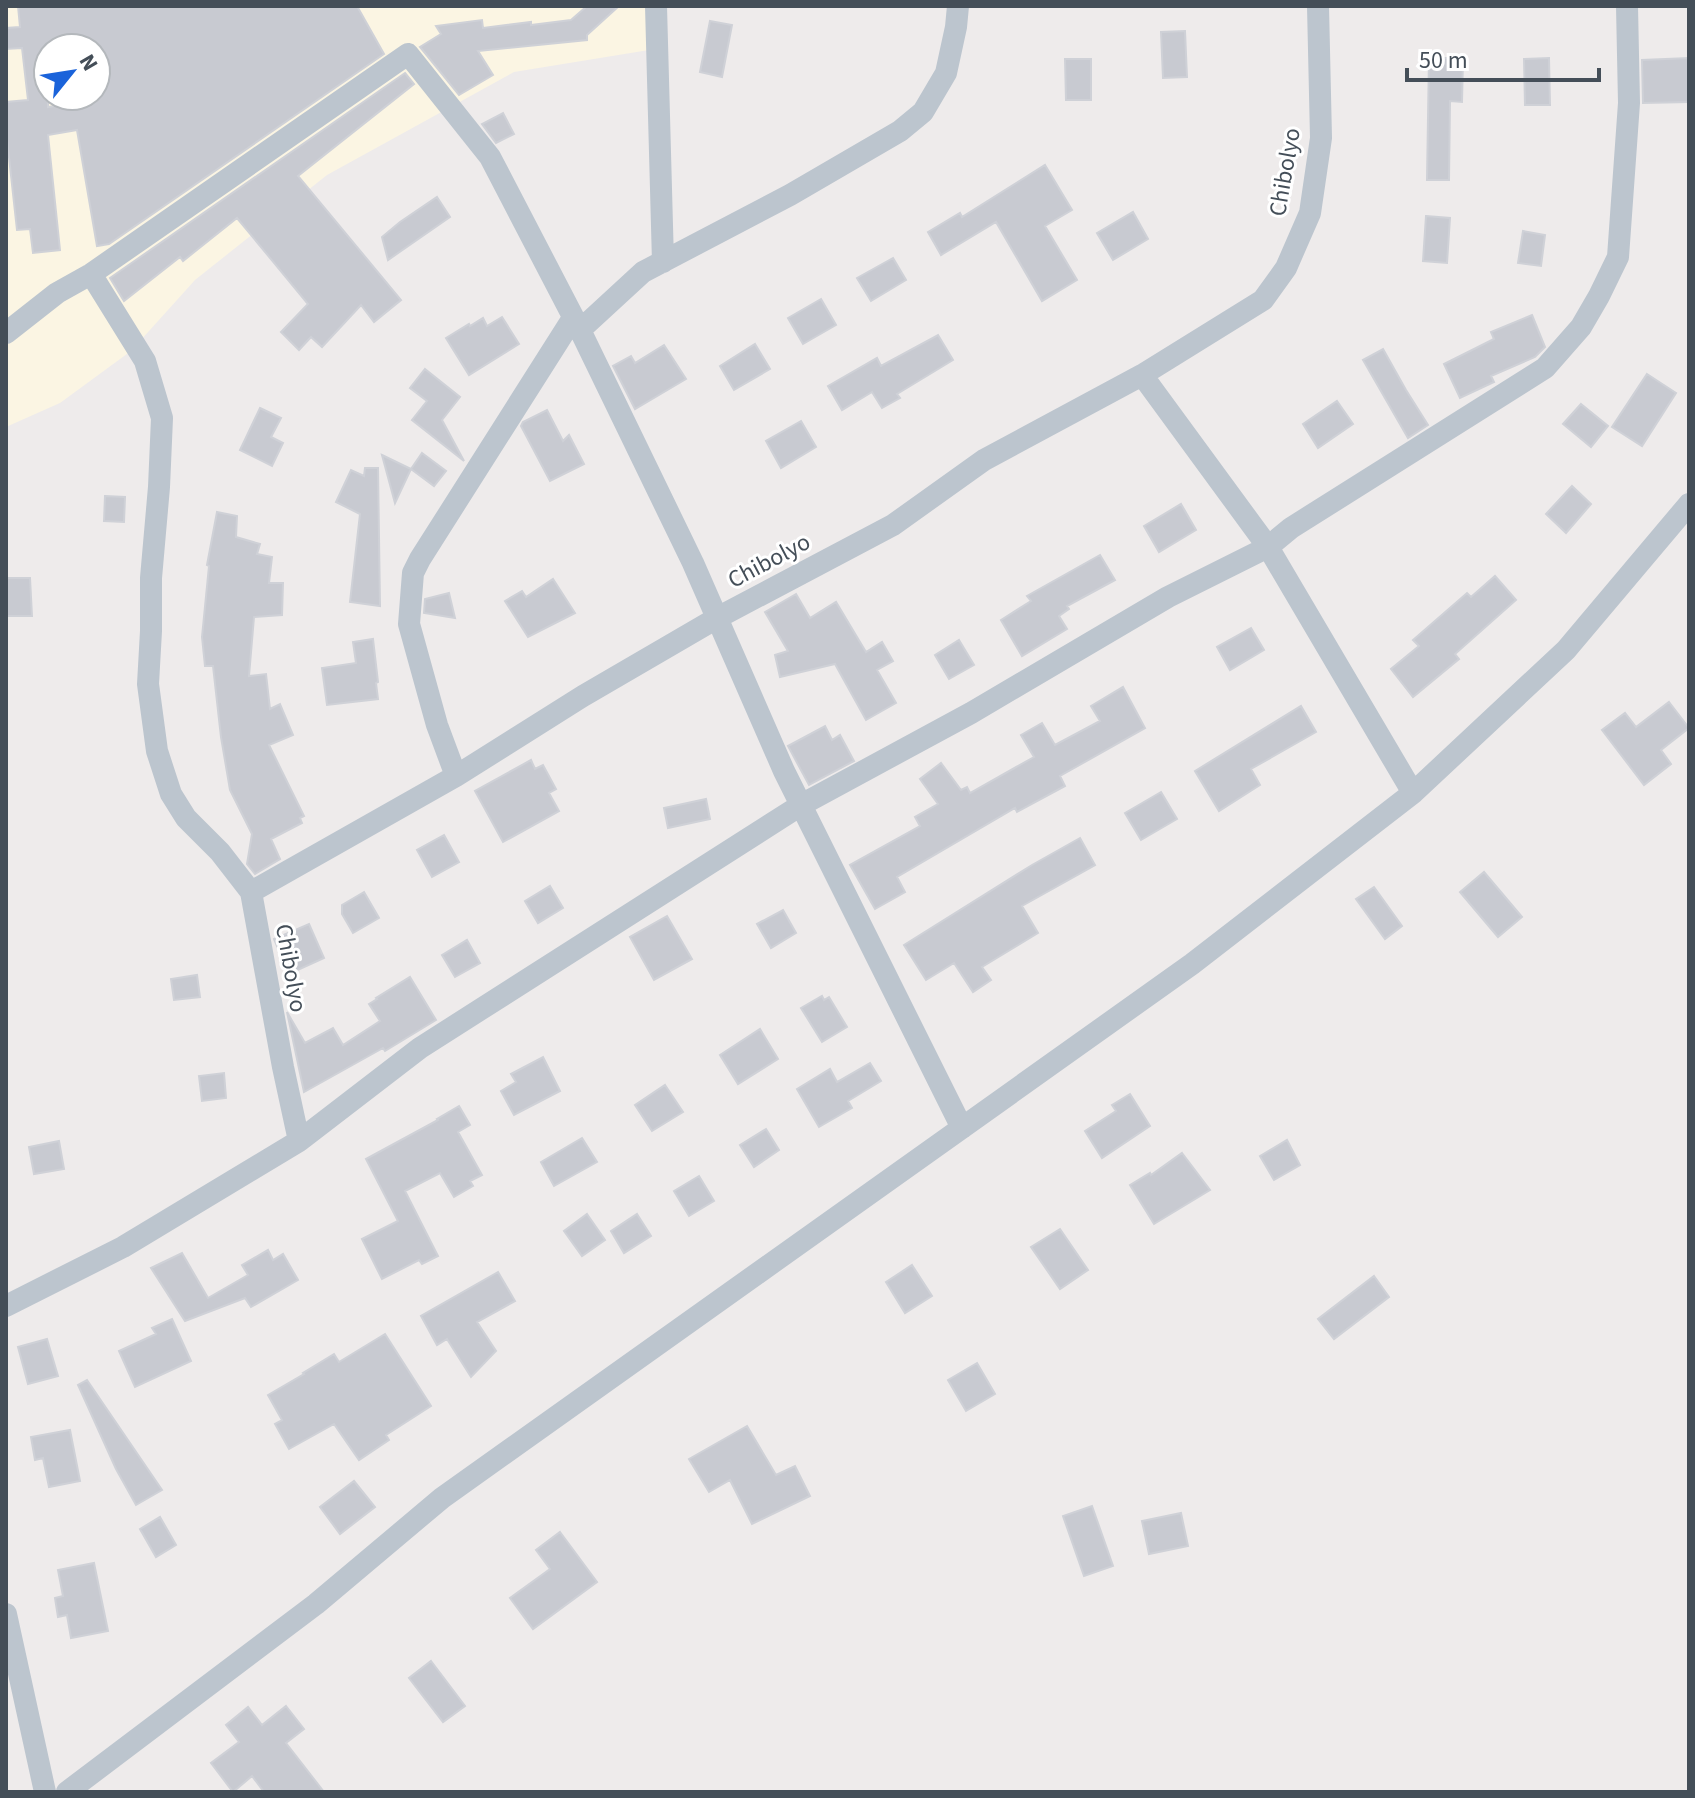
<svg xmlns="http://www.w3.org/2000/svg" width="1695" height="1798" font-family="'Source Sans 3',sans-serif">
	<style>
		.commercial { fill: #fbf5e3; fill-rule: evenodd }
		.building { fill: #c8cad1; stroke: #cfd1d7; stroke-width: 2; fill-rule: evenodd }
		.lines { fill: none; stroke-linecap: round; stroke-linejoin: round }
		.minor { stroke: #bcc5ce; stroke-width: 22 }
		.labels { text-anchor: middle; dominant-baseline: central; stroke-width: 6; stroke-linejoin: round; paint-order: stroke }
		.street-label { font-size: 24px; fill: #444e58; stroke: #fff }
	</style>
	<rect width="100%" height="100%" fill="#eeebeb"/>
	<path class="commercial" d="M 6,6 L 650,6 L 649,50 L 514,72 L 327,175 L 195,280 L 131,351 L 60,403 L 6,427 ZM 48,48 L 96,48 L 96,96 L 48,96 Z"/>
	<path class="building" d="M 18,6 L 357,6 L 384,54 L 109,244 L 97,246 L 77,130 L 48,135 L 60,250 L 33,253 L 30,229 L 17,230 L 6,130 L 6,102 L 28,100 L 22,48 L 6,49 L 6,28 L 20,27 ZM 48,48 L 96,48 L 96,99 L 48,107 Z
		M 587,6 L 619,6 L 587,35 L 587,40 L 478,51 L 493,75 L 459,95 L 420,47 L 441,34 L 436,26 L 482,20 L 483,28 L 531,22 L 531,25 L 571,20 Z
		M 710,21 L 732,25 L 722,77 L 700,72 Z
		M 1185,31 L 1187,77 L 1163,78 L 1161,32 Z
		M 1429,57 L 1463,59 L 1462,102 L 1450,101 L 1449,180 L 1427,180 Z
		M 1549,58 L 1550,105 L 1525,105 L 1524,59 Z
		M 1689,58 L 1689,102 L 1643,103 L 1642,60 Z
		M 1065,59 L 1091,59 L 1091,100 L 1066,100 Z
		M 405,73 L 414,84 L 298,176 L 401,300 L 374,322 L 361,305 L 322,347 L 311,337 L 299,350 L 281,332 L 308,304 L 237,218 L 183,261 L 180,257 L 124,301 L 110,278 Z
		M 503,113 L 514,134 L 496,143 L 482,124 Z
		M 1045,165 L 1072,210 L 1045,226 L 1077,280 L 1042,301 L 996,222 L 941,255 L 928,232 L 960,213 L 962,217 Z
		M 437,197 L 450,217 L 388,260 L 382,237 L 400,222 Z
		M 1133,212 L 1148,239 L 1113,260 L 1097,233 Z
		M 1426,216 L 1450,218 L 1447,263 L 1423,261 Z
		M 1523,231 L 1545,235 L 1541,266 L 1518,263 Z
		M 893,258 L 906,280 L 871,301 L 857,278 Z
		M 821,299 L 836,325 L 803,344 L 788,318 Z
		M 1532,315 L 1545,347 L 1535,357 L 1491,376 L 1494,382 L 1460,398 L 1444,364 L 1494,339 L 1491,332 Z
		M 502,317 L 519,344 L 469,375 L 446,338 L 469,324 L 470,326 L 483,318 L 487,326 Z
		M 938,335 L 953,360 L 897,394 L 900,398 L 882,408 L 872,392 L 842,410 L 828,386 L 877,358 L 881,366 Z
		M 755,344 L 770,369 L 734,390 L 720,366 Z
		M 664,345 L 686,379 L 635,409 L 613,366 L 631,356 L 635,363 Z
		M 1383,349 L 1406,390 L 1428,425 L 1408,438 L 1363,360 Z
		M 425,369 L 460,397 L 442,420 L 464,461 L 412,420 L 427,401 L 410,388 Z
		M 1647,374 L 1676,393 L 1642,446 L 1612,427 Z
		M 1337,401 L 1353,424 L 1318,448 L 1303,424 Z
		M 1581,404 L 1608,426 L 1591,447 L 1563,424 Z
		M 260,408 L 281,418 L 271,437 L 283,443 L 272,466 L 240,450 Z
		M 547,410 L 563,441 L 569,435 L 584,464 L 550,481 L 521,426 L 523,422 Z
		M 801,421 L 816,447 L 781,468 L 766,441 Z
		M 422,453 L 446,471 L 434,486 L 411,469 Z
		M 382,455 L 411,469 L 395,503 Z
		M 365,468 L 378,468 L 380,606 L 350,602 L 360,514 L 336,502 L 351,470 L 364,476 Z
		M 1572,486 L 1591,504 L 1566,533 L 1546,514 Z
		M 105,496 L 125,497 L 124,522 L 104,521 Z
		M 1181,504 L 1196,530 L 1159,552 L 1144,526 Z
		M 217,512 L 237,516 L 236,537 L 260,544 L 257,554 L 272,557 L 269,583 L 283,583 L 282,615 L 254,617 L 249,676 L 266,674 L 270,709 L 280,704 L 293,735 L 269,745 L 304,816 L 300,818 L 302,823 L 271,839 L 280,859 L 255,874 L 247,864 L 252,834 L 230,790 L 221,737 L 213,666 L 205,666 L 202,637 L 209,566 L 207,565 Z
		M 1100,555 L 1115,580 L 1067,606 L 1069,609 L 1059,616 L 1067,629 L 1022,656 L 1001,620 L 1031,601 L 1027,596 Z
		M 1495,576 L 1516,600 L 1455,654 L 1459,659 L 1413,697 L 1391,669 L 1419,646 L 1413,640 L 1467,593 L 1471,597 Z
		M 6,578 L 30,578 L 32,616 L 6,616 Z
		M 553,579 L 575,613 L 528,637 L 505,601 L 522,591 L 526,597 Z
		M 449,593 L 455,618 L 424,613 L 425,599 Z
		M 796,594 L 810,618 L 836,602 L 866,652 L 882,642 L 893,661 L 877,670 L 896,703 L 866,720 L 835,664 L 780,677 L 775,655 L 788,651 L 765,612 Z
		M 1251,628 L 1264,650 L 1230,670 L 1217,647 Z
		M 373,639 L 378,682 L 376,683 L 378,699 L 327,705 L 322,668 L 356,663 L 353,642 Z
		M 959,640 L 974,665 L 949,679 L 935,655 Z
		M 1123,687 L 1145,728 L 1060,776 L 1065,786 L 1017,812 L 1015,808 L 897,877 L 905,892 L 875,909 L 850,865 L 920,826 L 915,817 L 938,804 L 920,779 L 941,763 L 961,790 L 967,787 L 970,793 L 1034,757 L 1021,735 L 1042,723 L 1055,745 L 1100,721 L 1091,706 Z
		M 1669,702 L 1689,728 L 1661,750 L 1671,764 L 1644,785 L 1602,730 L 1625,713 L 1636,727 Z
		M 1301,706 L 1316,732 L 1251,769 L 1260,785 L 1219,811 L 1195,771 Z
		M 825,726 L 832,740 L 840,735 L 854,761 L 809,785 L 788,746 Z
		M 531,760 L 535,769 L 543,765 L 556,789 L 549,793 L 559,811 L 503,842 L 475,791 Z
		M 1161,792 L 1177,819 L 1141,840 L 1125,813 Z
		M 706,799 L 710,819 L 668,828 L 664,808 Z
		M 444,835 L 459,862 L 432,877 L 417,850 Z
		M 1080,838 L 1095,865 L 1022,906 L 1038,933 L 982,967 L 991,980 L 973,992 L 954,963 L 926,980 L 904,945 L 1032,865 Z
		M 1484,872 L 1522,917 L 1498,937 L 1460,892 Z
		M 550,886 L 563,908 L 538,923 L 525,901 Z
		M 1374,887 L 1402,926 L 1385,939 L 1356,899 Z
		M 364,892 L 379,918 L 353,933 L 342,914 L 342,905 Z
		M 783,910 L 796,933 L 771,948 L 757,924 Z
		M 667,916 L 692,959 L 654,980 L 630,937 Z
		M 309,924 L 324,958 L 289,974 L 274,939 Z
		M 467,940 L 480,963 L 455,977 L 442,955 Z
		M 197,975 L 200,997 L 174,1000 L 171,979 Z
		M 410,977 L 436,1020 L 385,1051 L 383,1048 L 304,1092 L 287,1012 L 305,1043 L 333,1028 L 343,1045 L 380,1021 L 369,1004 L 377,999 L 376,998 Z
		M 822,996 L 824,1000 L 829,997 L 847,1027 L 822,1042 L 801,1008 Z
		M 760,1029 L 778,1059 L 738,1084 L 720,1055 Z
		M 543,1057 L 560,1091 L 514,1115 L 501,1091 L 516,1082 L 511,1074 Z
		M 870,1063 L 881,1081 L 848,1101 L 852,1108 L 819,1127 L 797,1089 L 830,1069 L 837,1082 Z
		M 224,1073 L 226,1098 L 202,1101 L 199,1076 Z
		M 665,1085 L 683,1112 L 652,1131 L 635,1105 Z
		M 1130,1094 L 1150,1126 L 1102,1158 L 1085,1131 L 1116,1111 L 1112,1105 Z
		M 459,1106 L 470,1125 L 458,1132 L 482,1175 L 470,1181 L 473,1186 L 454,1197 L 440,1173 L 405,1191 L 438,1256 L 422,1264 L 419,1260 L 382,1279 L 362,1239 L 398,1221 L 366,1159 L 438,1120 L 437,1119 Z
		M 766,1129 L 779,1150 L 754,1167 L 740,1145 Z
		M 582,1138 L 597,1162 L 554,1186 L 541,1162 Z
		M 1287,1140 L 1300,1165 L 1274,1180 L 1260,1156 Z
		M 59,1141 L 64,1169 L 34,1174 L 29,1147 Z
		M 1182,1153 L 1210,1190 L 1154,1224 L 1130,1185 L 1150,1173 L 1151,1175 Z
		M 699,1176 L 714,1201 L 689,1216 L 674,1191 Z
		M 587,1214 L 605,1240 L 582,1256 L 564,1231 Z
		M 637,1214 L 651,1236 L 624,1253 L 611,1231 Z
		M 1060,1229 L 1088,1270 L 1060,1289 L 1031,1247 Z
		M 268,1250 L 273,1260 L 283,1254 L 298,1280 L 251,1307 L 245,1298 L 185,1321 L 151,1268 L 182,1253 L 208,1298 L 248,1275 L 242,1265 Z
		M 912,1265 L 932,1296 L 905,1313 L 886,1282 Z
		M 498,1272 L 515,1301 L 477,1322 L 496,1351 L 471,1377 L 447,1339 L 437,1345 L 421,1316 Z
		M 1374,1276 L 1389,1297 L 1334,1339 L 1318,1319 Z
		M 172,1319 L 191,1361 L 135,1387 L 119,1351 L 156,1334 L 152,1328 Z
		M 385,1334 L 431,1406 L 386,1435 L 389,1440 L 359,1460 L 334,1424 L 289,1449 L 275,1424 L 282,1420 L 268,1395 L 304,1374 L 303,1373 L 334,1354 L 339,1362 Z
		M 47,1339 L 58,1376 L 28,1384 L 18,1347 Z
		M 977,1363 L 995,1394 L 966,1411 L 948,1380 Z
		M 87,1380 L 162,1490 L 136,1505 L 116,1469 L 78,1385 Z
		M 747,1426 L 776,1475 L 795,1466 L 810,1496 L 752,1524 L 730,1480 L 709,1492 L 689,1459 Z
		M 70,1430 L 80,1481 L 49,1487 L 43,1458 L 35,1460 L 31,1437 Z
		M 354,1481 L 375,1507 L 340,1534 L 320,1507 Z
		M 1092,1506 L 1113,1566 L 1084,1576 L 1063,1516 Z
		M 1181,1513 L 1188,1546 L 1149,1554 L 1142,1521 Z
		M 160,1517 L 176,1545 L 156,1557 L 140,1529 Z
		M 560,1532 L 597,1582 L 533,1629 L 510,1598 L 550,1569 L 536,1550 Z
		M 94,1563 L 108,1631 L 71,1638 L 67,1615 L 58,1617 L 55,1598 L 63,1596 L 58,1570 Z
		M 431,1661 L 465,1706 L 443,1722 L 409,1678 Z
		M 286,1706 L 304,1729 L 286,1743 L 324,1792 L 264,1792 L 252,1776 L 233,1792 L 211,1763 L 239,1742 L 226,1725 L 248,1707 L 262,1725 Z"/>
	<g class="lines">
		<path class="minor" d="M 656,6 L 663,262
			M 91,274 L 145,361 L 162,418 L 159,487 L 151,578 L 151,631 L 148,684 L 157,751 L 171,794 L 186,818 L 220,852 L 251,892
			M 580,330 L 643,272 L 790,195 L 900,131 L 923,112 L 946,73 L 956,27 L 958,6
			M 6,333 L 57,293 L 91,274 L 408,54 L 490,157 L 580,330 L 693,563 L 784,771 L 962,1128
			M 1142,375 L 1268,547 L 1413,793
			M 456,776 L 437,725 L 409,624 L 413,573 L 420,559 L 573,318
			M 299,1141 L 283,1067 L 251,892 L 456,776 L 583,696 L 717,618 L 893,525 L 984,460 L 1142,375 L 1263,300 L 1286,268 L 1310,213 L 1321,138 L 1318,6
			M 6,1306 L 123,1247 L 299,1141 L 420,1048 L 801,805 L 971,713 L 1168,597 L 1268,547 L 1291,528 L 1545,368 L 1581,327 L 1599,296 L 1618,257 L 1629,103 L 1627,6
			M 6,1614 L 45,1792
			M 67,1792 L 316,1604 L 442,1498 L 1192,964 L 1413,793 L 1566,650 L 1689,504"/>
	</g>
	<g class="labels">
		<g class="street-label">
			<text transform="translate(1285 172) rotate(-80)">Chibolyo</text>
			<text transform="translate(769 561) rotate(-28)">Chibolyo</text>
			<text transform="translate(291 968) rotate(80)">Chibolyo</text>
		</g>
	</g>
	<rect width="1695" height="1798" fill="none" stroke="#444e58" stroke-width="16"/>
	<g transform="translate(72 72) rotate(60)"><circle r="38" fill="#ffffff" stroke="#b4b8bc" stroke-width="2"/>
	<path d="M0-6L14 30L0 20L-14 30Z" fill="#1a63da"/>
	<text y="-12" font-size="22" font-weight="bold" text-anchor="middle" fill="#444e58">N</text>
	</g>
	<path d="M1407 68v12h192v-12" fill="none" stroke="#444e58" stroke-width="4"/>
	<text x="1419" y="68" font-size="24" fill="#444e58" stroke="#ffffff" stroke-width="6" paint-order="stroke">50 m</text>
</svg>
